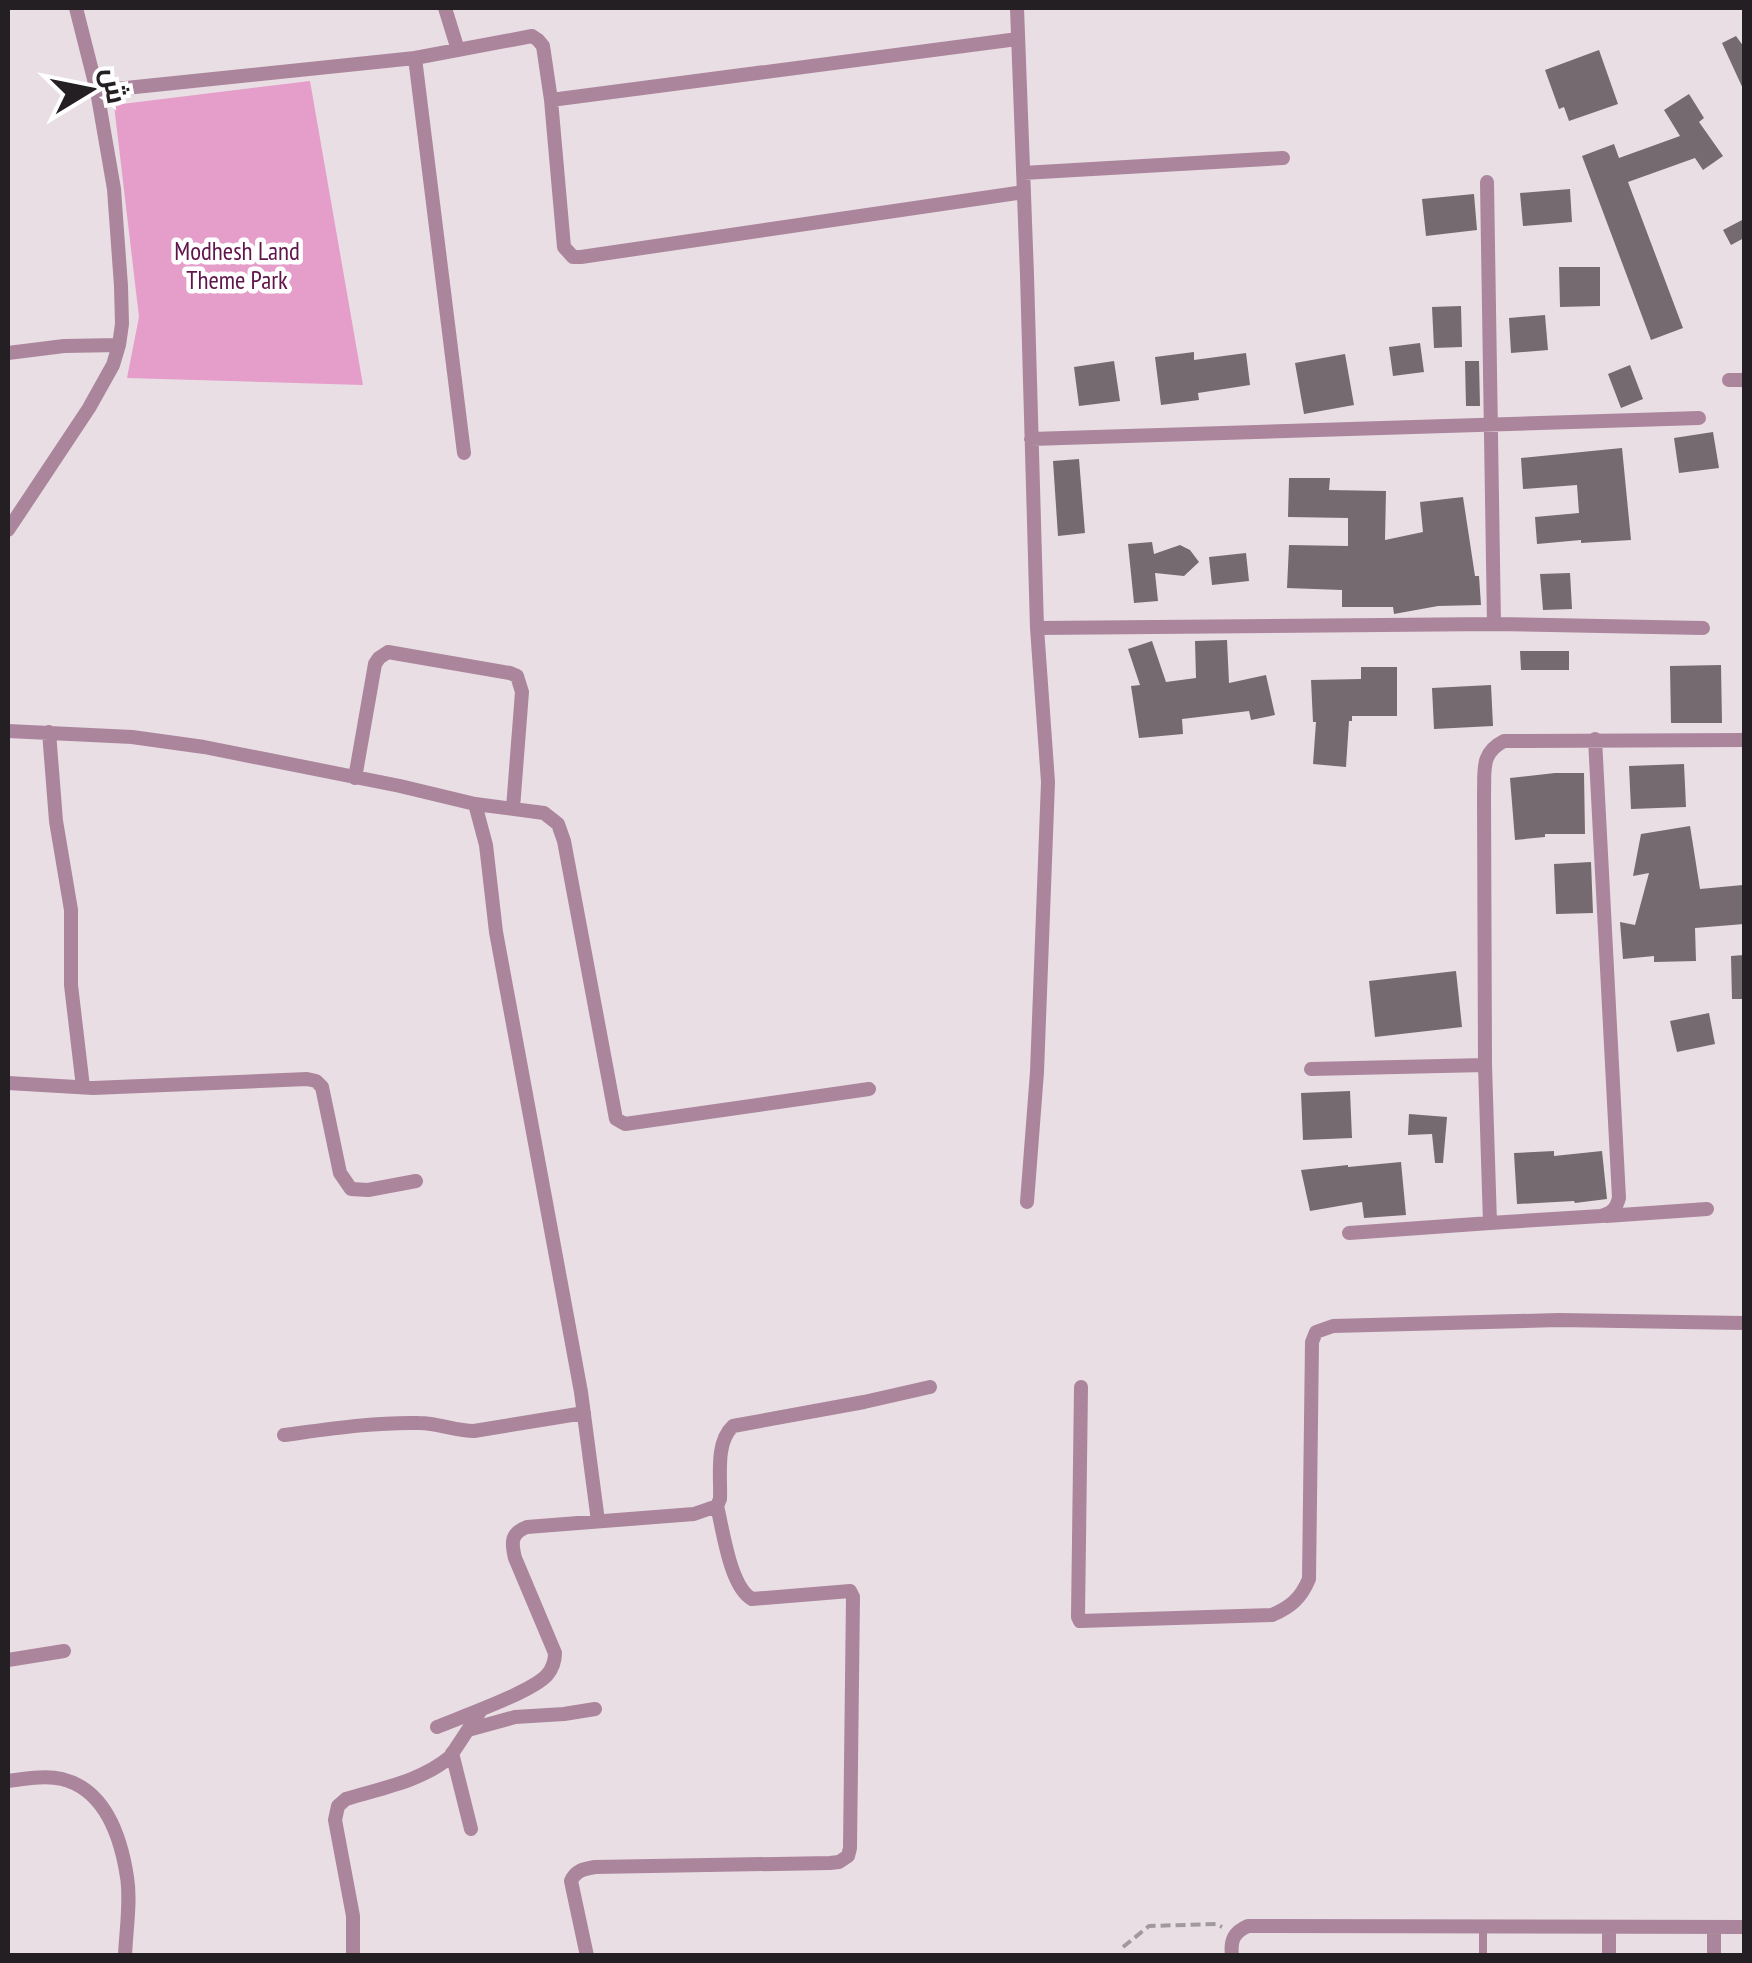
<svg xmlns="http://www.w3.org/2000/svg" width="1752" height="1963" font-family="'PT Sans Narrow',Cairo,sans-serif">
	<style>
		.green { fill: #e59dca }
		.building { fill: #746a70 }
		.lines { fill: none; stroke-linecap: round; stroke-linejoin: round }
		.path { stroke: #a2999e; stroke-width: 4; stroke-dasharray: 10 5; stroke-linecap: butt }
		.lane { stroke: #ab859c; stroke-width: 8 }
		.street { stroke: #ab859c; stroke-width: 14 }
		.labels { text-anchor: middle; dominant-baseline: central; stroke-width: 9; stroke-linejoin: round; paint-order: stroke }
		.park-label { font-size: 25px; fill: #60154b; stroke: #fff }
	</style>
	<rect width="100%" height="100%" fill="#e9dee4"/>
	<path class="green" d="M 310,81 L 363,385 L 127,378 L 139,317 L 114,105 Z"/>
	<path class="building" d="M 1736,36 L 1744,47 L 1744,91 L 1722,43 Z
		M 1599,50 L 1618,104 L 1569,121 L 1564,107 L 1559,109 L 1545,70 Z
		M 1689,94 L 1704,118 L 1699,122 L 1723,156 L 1703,170 L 1695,158 L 1628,182 L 1683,328 L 1651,340 L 1582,156 L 1614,144 L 1619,158 L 1680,136 L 1664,110 Z
		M 1570,189 L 1572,222 L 1523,226 L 1520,193 Z
		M 1474,194 L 1477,230 L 1426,236 L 1422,199 Z
		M 1744,219 L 1744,238 L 1731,245 L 1723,230 Z
		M 1559,267 L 1600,267 L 1600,306 L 1560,307 Z
		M 1461,306 L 1462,347 L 1434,348 L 1432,307 Z
		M 1545,315 L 1548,350 L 1511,353 L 1509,318 Z
		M 1420,343 L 1424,372 L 1393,376 L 1389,347 Z
		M 1194,352 L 1194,360 L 1246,353 L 1250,385 L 1198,393 L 1199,400 L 1161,405 L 1155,357 Z
		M 1345,354 L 1354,405 L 1304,414 L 1295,363 Z
		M 1114,361 L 1120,401 L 1079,406 L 1074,367 Z
		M 1465,361 L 1479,361 L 1480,406 L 1466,406 Z
		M 1630,365 L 1643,399 L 1621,408 L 1608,374 Z
		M 1713,432 L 1719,468 L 1679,473 L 1674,438 Z
		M 1622,448 L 1631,540 L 1581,543 L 1581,540 L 1537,544 L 1535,517 L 1579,513 L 1577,485 L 1523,489 L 1521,458 Z
		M 1079,459 L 1085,533 L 1058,536 L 1053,461 Z
		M 1289,478 L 1330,478 L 1329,490 L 1386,491 L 1385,540 L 1423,532 L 1420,502 L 1463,497 L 1475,576 L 1479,576 L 1481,605 L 1438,606 L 1394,614 L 1393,607 L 1342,607 L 1342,590 L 1287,588 L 1289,545 L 1348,546 L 1348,518 L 1288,517 Z
		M 1152,542 L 1154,554 L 1180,545 L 1190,550 L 1199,562 L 1184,576 L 1155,573 L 1158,601 L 1134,603 L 1128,544 Z
		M 1246,553 L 1249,581 L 1212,585 L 1209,557 Z
		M 1570,573 L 1572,609 L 1543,610 L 1540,574 Z
		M 1227,640 L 1229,683 L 1266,675 L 1275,715 L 1251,720 L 1249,711 L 1182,719 L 1183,734 L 1139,738 L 1131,686 L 1140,685 L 1128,649 L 1152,641 L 1166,682 L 1196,678 L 1195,641 Z
		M 1520,651 L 1569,651 L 1569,670 L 1521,670 Z
		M 1721,665 L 1722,723 L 1671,723 L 1670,666 Z
		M 1361,667 L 1397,667 L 1397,716 L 1352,716 L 1352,721 L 1349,721 L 1346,767 L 1313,764 L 1316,722 L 1313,722 L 1311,680 L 1361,679 Z
		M 1491,685 L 1493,726 L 1434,729 L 1432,688 Z
		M 1684,764 L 1686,807 L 1631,809 L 1629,766 Z
		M 1555,773 L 1584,773 L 1585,834 L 1545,834 L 1545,837 L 1515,840 L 1510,778 Z
		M 1690,826 L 1700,889 L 1743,885 L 1744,924 L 1695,928 L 1696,961 L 1654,962 L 1654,956 L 1623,959 L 1620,922 L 1635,925 L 1649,873 L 1633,876 L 1641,834 Z
		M 1591,862 L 1593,913 L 1556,914 L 1554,864 Z
		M 1744,955 L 1744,999 L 1732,999 L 1731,956 Z
		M 1456,971 L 1462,1027 L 1375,1037 L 1369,981 Z
		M 1709,1013 L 1715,1044 L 1677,1052 L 1670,1021 Z
		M 1350,1091 L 1352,1138 L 1303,1140 L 1301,1093 Z
		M 1409,1114 L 1447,1117 L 1443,1163 L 1435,1163 L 1432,1134 L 1408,1135 Z
		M 1554,1151 L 1554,1156 L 1602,1151 L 1607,1199 L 1575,1203 L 1574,1201 L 1517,1204 L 1514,1153 Z
		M 1401,1162 L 1406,1215 L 1364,1218 L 1362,1202 L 1310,1211 L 1301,1170 L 1348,1165 L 1348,1167 Z"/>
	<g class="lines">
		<path class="path" d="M 1123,1947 L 1149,1926 L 1216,1924 L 1222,1927"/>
		<path class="lane" d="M 1483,1956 L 1483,1924"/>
		<path class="street" d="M 445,8 L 458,50
			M 1017,8 L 1027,275 L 1037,628 L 1048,782 L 1037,1072 L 1027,1202
			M 415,58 L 532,36 L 538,40 L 543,46 L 551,100 L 564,247 L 573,257 L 581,257 L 1024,192
			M 97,91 L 415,58 L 464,453
			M 551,100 L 1018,39
			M 1023,173 L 1283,158
			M 8,353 L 64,346 L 119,345
			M 1729,380 L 1744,380
			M 1031,439 L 1699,418
			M 8,530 L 89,408 L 113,365 L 119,345 L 122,324 L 121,286 L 114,189 L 97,91 L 76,8
			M 1494,624 L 1703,628
			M 1037,628 L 1494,624 L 1487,182
			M 8,731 L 132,737 L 204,747 L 400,786 L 475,804 L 486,845 L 496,932 L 581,1392 L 598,1521
			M 49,732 L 56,821 L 71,910 L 71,985 L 83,1087
			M 355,778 L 375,664 L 379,658 L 388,652 L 510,673 L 517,676 L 522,692 L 513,808
			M 475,804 L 544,813 L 558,824 L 564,841 L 616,1119 L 625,1124 L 869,1089
			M 1311,1069 L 1485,1065
			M 8,1083 L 93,1088 L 307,1079 L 316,1081 L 322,1087 L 340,1173 L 351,1189 L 368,1190 L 416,1181
			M 1606,1216 L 1707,1209
			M 1490,1223 L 1601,1216 C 1612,1213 1616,1209 1619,1198 L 1595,739
			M 1349,1233 L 1490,1223 L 1485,1065 L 1484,794 C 1485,771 1480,753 1504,741 L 1744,740
			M 1081,1387 L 1078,1617 L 1080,1621 L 1272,1615 C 1291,1607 1301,1598 1309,1579 L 1312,1342 L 1316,1332 L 1333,1326 L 1559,1320 L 1744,1323
			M 284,1435 C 329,1429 374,1422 419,1423 C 438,1423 456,1431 474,1431 L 584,1413
			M 8,1660 L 64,1651
			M 437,1727 C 461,1717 532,1692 547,1675 C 553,1668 555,1661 555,1653 L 515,1558 C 511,1542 511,1533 527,1527 L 694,1514 L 717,1506
			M 468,1730 L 515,1717 L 564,1714 L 595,1709
			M 452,1753 L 471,1829
			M 8,1781 C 24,1779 45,1775 62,1779 C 106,1790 121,1838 127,1877 C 131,1902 126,1930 125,1956
			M 353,1956 L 353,1916 L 335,1820 L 338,1806 L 346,1799 C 381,1788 420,1782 450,1757 L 481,1710
			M 587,1956 L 571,1881 C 576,1870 584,1869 595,1867 L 830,1863 L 839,1862 L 848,1856 L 850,1848 L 853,1597 L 850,1591 L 752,1599 C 730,1587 723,1530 717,1506 L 720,1499 C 721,1476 715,1443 733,1426 L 864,1402 L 930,1387
			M 1232,1956 C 1230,1940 1234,1932 1248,1926 C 1414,1925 1579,1926 1744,1927
			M 1609,1956 L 1609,1928
			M 1714,1956 L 1714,1927"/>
	</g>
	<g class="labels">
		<g class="park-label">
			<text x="237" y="251">Modhesh Land<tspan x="237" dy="29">Theme Park</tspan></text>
		</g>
	</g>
	<rect width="1752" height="1963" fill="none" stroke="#231f22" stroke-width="20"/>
	<g transform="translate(90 90) rotate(80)" stroke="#ffffff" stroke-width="8" paint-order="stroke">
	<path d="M0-8L18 38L0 25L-18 38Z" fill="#231f22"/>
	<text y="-15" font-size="28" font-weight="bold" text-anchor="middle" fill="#231f22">ش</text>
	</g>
</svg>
